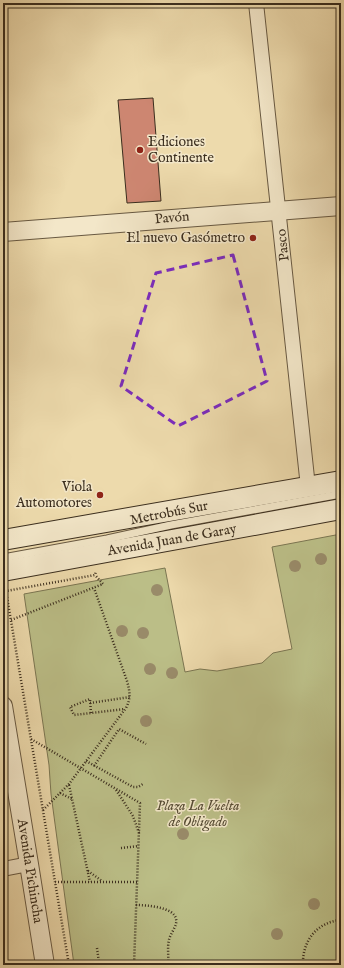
<svg xmlns="http://www.w3.org/2000/svg" width="344" height="968" font-family="'IM FELL English',serif">
	<style>
		.green { fill: #bbbe87; stroke: #7b7652 }
		.building { fill: #cd8671; stroke: #3b2e1e }
		.lines { fill: none; stroke-linecap: round; stroke-linejoin: round }
		.service-casing { stroke: #685942; stroke-width: 9 }
		.minor-casing { stroke: #685942; stroke-width: 16 }
		.tertiary-casing { stroke: #685942; stroke-width: 20 }
		.secondary-casing { stroke: #3b2e1e; stroke-width: 22 }
		.path { stroke: #3b2e1e; stroke-width: 2.5; stroke-dasharray: 1 2; stroke-linecap: butt }
		.service { stroke: #f3e7c9; stroke-width: 7 }
		.minor { stroke: #f3e7c9; stroke-width: 14 }
		.tertiary { stroke: #f3e7c9; stroke-width: 18 }
		.secondary { stroke: #f3e7c9; stroke-width: 20 }
		.tree { fill: #998b69 }
		.marked { fill: none; stroke: #7b2cbf; stroke-width: 3; stroke-dasharray: 8 5; stroke-linejoin: round }
		.poi-dot { fill: #8f2418; stroke: #f3e7c9; stroke-width: 1.5 }
		.labels { text-anchor: middle; dominant-baseline: central; stroke-width: 3; stroke-linejoin: round; paint-order: stroke }
		.poi-label { font-size: 14px; fill: #3b2e1e; stroke: #f3e7c9; text-anchor: end }
		.street-label { font-size: 14px; fill: #3b2e1e; stroke: #f3e7c9 }
		.park-label { font-size: 14px; font-style: italic; fill: #554b33; stroke: #f3e7c9 }
	</style>
	<rect width="100%" height="100%" fill="#eddaac"/>
	<filter id="stains"><feTurbulence type="fractalNoise" baseFrequency=".005" numOctaves="4"/><feColorMatrix values="0 0 0 0 .2 0 0 0 0 .09 0 0 0 0 .02 0 0 0 .5 -.17"/></filter>
	<radialGradient id="worn" r=".72"><stop offset=".6" stop-color="#630" stop-opacity="0"/><stop offset="1" stop-color="#630" stop-opacity=".3"/></radialGradient>
	<path class="green" d="M 341,534 L 341,965 L 74,965 L 51,794 L 49,765 L 24,594 L 165,568 L 185,672 L 200,669 L 217,671 L 262,663 L 273,653 L 292,649 L 272,547 Z"/>
	<path class="building" d="M 153,98 L 161,201 L 127,203 L 118,100 Z"/>
	<g class="lines">
		<defs>
			<path id="service" d="M 3,558 L 107,539 L 171,525 L 341,494"/>
			<path id="minor" d="M 256,3 L 308,487
				M 3,869 L 29,864"/>
			<path id="tertiary" d="M 3,232 L 341,206
				M 3,706 L 29,864 L 45,965"/>
			<path id="secondary" d="M 3,540 L 341,481
				M 3,571 L 341,509"/>
		</defs>
		<use href="#service" class="service-casing"/>
		<use href="#minor" class="minor-casing"/>
		<use href="#tertiary" class="tertiary-casing"/>
		<use href="#secondary" class="secondary-casing"/>
		<path class="path" d="M 11,620 L 103,584 L 95,575
			M 90,703 L 130,697
			M 91,713 L 90,699 L 70,707 L 74,715 L 125,709
			M 31,739 L 140,803 L 134,965
			M 86,761 L 133,787 L 138,787 L 143,784
			M 94,766 L 119,729 L 146,744
			M 69,785 L 90,882
			M 116,790 L 133,816 L 139,833
			M 60,793 L 72,799
			M 43,810 L 69,784 L 126,708 C 131,698 130,692 127,681 L 94,588
			M 121,848 L 139,846
			M 88,871 L 102,881
			M 55,882 L 137,882
			M 136,905 C 146,905 174,907 176,919 C 178,925 170,934 169,940 C 167,948 169,957 168,965
			M 97,948 L 99,963
			M 68,964 L 134,962
			M 69,965 L 6,591 L 95,575 L 96,571
			M 303,965 C 302,941 317,922 341,920"/>
		<use href="#service" class="service"/>
		<use href="#minor" class="minor"/>
		<use href="#tertiary" class="tertiary"/>
		<use href="#secondary" class="secondary"/>
	</g>
	<g class="tree">
		<circle cx="321" cy="559" r="6"/>
		<circle cx="295" cy="566" r="6"/>
		<circle cx="157" cy="590" r="6"/>
		<circle cx="122" cy="631" r="6"/>
		<circle cx="143" cy="633" r="6"/>
		<circle cx="150" cy="669" r="6"/>
		<circle cx="172" cy="673" r="6"/>
		<circle cx="146" cy="721" r="6"/>
		<circle cx="183" cy="834" r="6"/>
		<circle cx="314" cy="904" r="6"/>
		<circle cx="277" cy="934" r="6"/>
	</g>
	<path class="marked" d="M 233,255 L 267,381 L 178,426 L 121,386 L 156,273 Z"/>
	<g class="poi-dot">
		<circle cx="140" cy="150" r="4"/>
		<circle cx="253" cy="238" r="4"/>
		<circle cx="100" cy="495" r="4"/>
	</g>
	<g class="labels">
		<g class="poi-label">
			<text x="148" y="142" text-anchor="start">Ediciones<tspan x="148" dy="16">Continente</tspan></text>
			<text x="245" y="238">El nuevo Gasómetro</text>
			<text x="92" y="487">Viola<tspan x="92" dy="16">Automotores</tspan></text>
		</g>
		<g class="street-label">
			<text transform="translate(172 218) rotate(-5)">Pavón</text>
			<text transform="translate(283 245) rotate(-96)">Pasco</text>
			<text transform="translate(169 513) rotate(-11)">Metrobús Sur</text>
			<text transform="translate(172 540) rotate(-10)">Avenida Juan de Garay</text>
			<text transform="translate(30 871) rotate(81)">Avenida Pichincha</text>
		</g>
		<g class="park-label">
			<text x="198" y="806">Plaza La Vuelta<tspan x="198" dy="16">de Obligado</tspan></text>
		</g>
	</g>
	<rect width="344" height="968" fill="none" stroke="#eddaac" stroke-width="16"/>
	<rect x="4" y="4" width="336" height="960" fill="none" stroke="#3b2e1e" stroke-width="2"/>
	<rect x="8" y="8" width="328" height="952" fill="none" stroke="#3b2e1e"/>
	<rect width="100%" height="100%" filter="url(#stains)"/>
	<rect width="100%" height="100%" fill="url(#worn)"/>
</svg>
